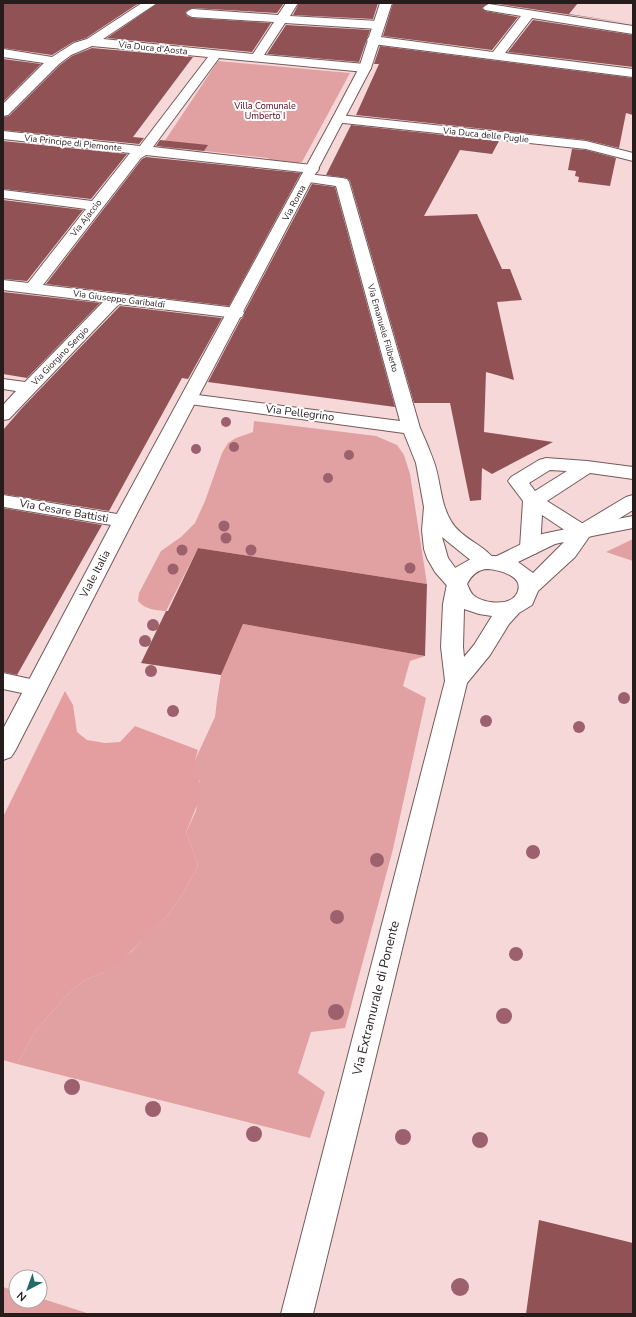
<svg xmlns="http://www.w3.org/2000/svg" width="636" height="1317" font-family="'Nunito Sans',sans-serif">
	<style>
		.green { fill: #e1a0a2 }
		.forest { fill: #e49ea0 }
		.building { fill: #915256 }
		.lines { fill: none; stroke-linecap: round; stroke-linejoin: round }
		.minor-casing { stroke: #745a5a; stroke-width: 2 }
		.major-casing { stroke: #745a5a; stroke-width: 2 }
		.minor { fill: #fff; fill-rule: evenodd }
		.major { fill: #fff; fill-rule: evenodd }
		.tree { fill: #9d616d }
		.labels { text-anchor: middle; dominant-baseline: central; stroke-width: 4; stroke-linejoin: round; paint-order: stroke }
		.far-street-label { font-size: 9px; fill: #261c1c; stroke: #fff }
		.far-park-label { font-size: 9px; fill: #540014; stroke: #fff }
		.street-label { font-size: 11px; fill: #261c1c; stroke: #fff }
		.near-street-label { font-size: 13px; fill: #261c1c; stroke: #fff }
	</style>
	<rect width="100%" height="100%" fill="#f7d8d9"/>
	<path class="green" d="M 218,61 L 350,73 L 302,162 L 298,163 L 270,160 L 268,158 L 179,148 L 177,152 L 162,148 L 162,145 Z
		M 254,421 L 376,436 L 397,445 L 404,455 L 410,474 L 427,584 L 198,548 L 166,611 C 155,610 146,610 138,601 L 139,593 L 161,551 L 181,537 L 195,523 L 205,501 L 222,453 L 228,443 L 236,438 L 253,432 Z
		M 633,539 L 633,561 L 606,552 Z
		M 243,624 L 425,656 L 410,661 L 403,686 L 426,698 L 393,849 L 345,1028 L 311,1032 L 298,1073 L 325,1092 L 310,1138 L 17,1064 L 36,1030 L 67,995 L 83,981 L 104,972 L 132,951 L 145,937 L 168,915 L 183,893 L 198,866 L 186,832 L 196,811 L 200,782 L 196,771 L 195,760 L 215,717 L 217,700 L 221,675 Z
		M 3,1287 L 16,1291 L 16,1301 L 40,1301 L 40,1298 L 90,1314 L 3,1314 Z"/>
	<path class="forest" d="M 65,691 L 73,705 L 77,732 L 87,740 L 105,743 L 120,742 L 135,726 L 198,750 L 195,760 L 202,793 L 186,832 L 198,866 L 183,893 L 168,915 L 119,963 L 104,972 L 83,981 L 67,995 L 36,1030 L 17,1064 L 3,1060 L 3,817 Z"/>
	<path class="building" d="M 3,3 L 139,3 L 86,38 L 73,42 L 52,55 L 3,48 Z
		M 158,3 L 284,3 L 277,13 L 192,8 L 185,12 L 187,16 L 192,18 L 271,23 L 252,52 L 107,38 Z
		M 299,3 L 378,3 L 373,19 L 293,15 Z
		M 393,3 L 488,3 L 482,8 L 485,11 L 518,17 L 492,50 L 383,36 Z
		M 492,3 L 578,3 L 569,14 L 633,24 Z
		M 533,20 L 633,35 L 633,67 L 508,52 Z
		M 286,25 L 370,30 L 359,62 L 267,54 Z
		M 380,46 L 633,78 L 633,115 L 626,113 L 619,148 L 586,140 L 356,115 L 379,64 L 374,64 Z
		M 92,48 L 193,57 L 133,137 L 144,138 L 139,144 L 3,130 L 3,117 L 9,116 L 60,65 L 72,56 Z
		M 3,59 L 41,64 L 3,102 Z
		M 351,125 L 499,141 L 492,154 L 460,150 L 424,216 L 477,214 L 502,269 L 510,269 L 522,300 L 497,302 L 514,380 L 486,372 L 484,432 L 553,442 L 492,474 L 482,468 L 481,500 L 470,501 L 450,403 L 414,403 L 350,181 L 347,178 L 326,175 Z
		M 160,140 L 208,145 L 204,151 L 156,146 Z
		M 3,141 L 127,154 L 91,199 L 3,189 Z
		M 572,149 L 586,150 L 616,158 L 610,186 L 578,182 L 579,177 L 575,176 L 576,171 L 568,170 Z
		M 146,157 L 301,173 L 229,306 L 46,284 L 142,159 Z
		M 312,184 L 335,187 L 395,407 L 208,382 L 241,319 L 243,318 L 245,311 Z
		M 3,200 L 83,210 L 27,281 L 3,279 Z
		M 3,292 L 100,303 L 27,378 L 3,374 Z
		M 120,306 L 222,318 L 188,379 L 182,378 L 109,511 L 3,494 L 3,430 L 22,408 Z
		M 3,508 L 102,525 L 17,675 L 3,672 Z
		M 198,548 L 427,584 L 425,656 L 243,624 L 221,675 L 141,663 L 166,611 L 168,611 Z
		M 539,1220 L 633,1243 L 633,1314 L 526,1314 Z"/>
	<g class="lines">
		<defs>
			<path id="minor" d="M 142,3 L 157,3 L 103,39 L 253,54 L 274,22 L 192,17 L 188,15 L 186,13 L 188,11 L 192,9 L 278,15 L 286,3 L 298,3 L 290,16 L 378,21 L 382,22 L 384,25 L 382,28 L 378,29 L 285,23 L 264,55 L 365,64 L 369,65 L 371,68 L 369,71 L 365,72 L 219,58 L 153,147 L 312,165 L 317,166 L 319,169 L 317,172 L 312,173 L 146,155 L 141,158 L 43,285 L 236,308 L 242,309 L 244,313 L 242,317 L 236,318 L 119,304 L 9,419 L 3,420 L 3,405 L 16,391 L 3,389 L 3,379 L 25,382 L 103,302 L 3,290 L 3,280 L 28,283 L 86,209 L 3,198 L 3,190 L 92,201 L 130,153 L 3,139 L 3,131 L 140,146 L 208,57 L 92,46 L 71,55 L 59,64 L 8,115 L 3,116 L 3,104 L 44,63 L 3,57 L 3,49 L 52,57 L 74,43 L 87,39 Z
				M 489,4 L 633,26 L 633,34 L 532,18 L 505,53 L 633,69 L 633,77 L 373,44 L 369,43 L 367,40 L 369,37 L 373,36 L 493,52 L 521,16 L 485,10 L 483,8 L 485,6 Z
				M 339,115 L 586,141 L 633,153 L 633,161 L 586,149 L 334,122 L 332,119 L 334,116 Z
				M 307,174 L 342,178 L 347,179 L 349,182 L 420,428 C 425,439 430,451 434,462 C 441,482 440,503 451,521 C 461,539 486,545 496,562 L 493,567 L 486,569 L 479,567 L 442,537 L 448,558 L 467,584 L 464,589 L 457,591 L 450,589 L 435,572 L 427,558 L 424,549 L 422,530 L 424,507 L 416,463 L 404,433 L 190,404 L 184,403 L 181,399 L 184,395 L 190,394 L 400,421 L 336,186 L 302,181 L 300,178 L 302,175 Z
				M 546,458 L 587,461 L 633,467 L 633,479 L 590,473 L 547,501 L 585,525 L 633,516 L 633,528 L 582,538 L 575,537 L 542,515 L 540,548 L 537,553 L 530,555 L 523,553 L 520,548 L 523,501 L 508,481 L 511,477 L 539,460 ZM 550,470 L 567,471 L 535,491 L 529,483 Z
				M 3,495 L 123,515 L 130,517 L 133,521 L 130,525 L 123,527 L 4,507 Z
				M 3,673 L 44,682 L 47,688 L 44,694 L 36,696 L 3,689 Z"/>
			<path id="major" d="M 380,3 L 392,3 L 371,68 L 133,521 L 15,751 L 11,757 L 3,760 L 3,729 L 113,521 L 332,119 L 359,68 Z
				M 633,495 L 633,510 L 589,537 L 575,557 L 538,591 L 532,605 L 519,613 L 509,624 L 490,655 L 467,683 L 313,1314 L 281,1314 L 445,681 L 441,647 L 443,604 L 447,584 L 455,568 L 469,560 L 485,556 L 497,556 L 542,534 L 576,527 L 626,497 ZM 564,542 L 533,573 L 518,562 L 555,544 ZM 485,569 C 497,569 528,576 516,595 C 508,607 482,603 473,595 C 470,592 469,588 467,584 C 471,576 476,571 485,569 ZM 464,609 L 479,614 L 492,616 L 474,645 L 464,657 L 463,647 Z"/>
		</defs>
		<use href="#minor" class="minor-casing"/>
		<use href="#major" class="major-casing"/>
		<use href="#minor" class="minor"/>
		<use href="#major" class="major"/>
	</g>
	<g class="tree">
		<circle cx="226" cy="422" r="5"/>
		<circle cx="234" cy="447" r="5"/>
		<circle cx="196" cy="449" r="5"/>
		<circle cx="349" cy="455" r="5"/>
		<circle cx="328" cy="478" r="5"/>
		<circle cx="224" cy="526" r="5.5"/>
		<circle cx="226" cy="538" r="5.5"/>
		<circle cx="182" cy="550" r="5.5"/>
		<circle cx="251" cy="550" r="5.5"/>
		<circle cx="410" cy="568" r="5.5"/>
		<circle cx="173" cy="569" r="5.5"/>
		<circle cx="153" cy="625" r="6"/>
		<circle cx="145" cy="641" r="6"/>
		<circle cx="151" cy="671" r="6"/>
		<circle cx="624" cy="698" r="6"/>
		<circle cx="173" cy="711" r="6"/>
		<circle cx="486" cy="721" r="6"/>
		<circle cx="579" cy="727" r="6"/>
		<circle cx="533" cy="852" r="7"/>
		<circle cx="377" cy="860" r="7"/>
		<circle cx="337" cy="917" r="7"/>
		<circle cx="516" cy="954" r="7"/>
		<circle cx="336" cy="1012" r="8"/>
		<circle cx="504" cy="1016" r="8"/>
		<circle cx="72" cy="1087" r="8"/>
		<circle cx="153" cy="1109" r="8"/>
		<circle cx="254" cy="1134" r="8"/>
		<circle cx="403" cy="1137" r="8"/>
		<circle cx="480" cy="1140" r="8"/>
		<circle cx="460" cy="1287" r="9"/>
	</g>
	<g class="labels">
		<g class="far-street-label">
			<text transform="translate(153 48) rotate(6)">Via Duca d'Aosta</text>
			<text transform="translate(486 135) rotate(6)">Via Duca delle Puglie</text>
			<text transform="translate(73 143) rotate(6)">Via Principe di Piemonte</text>
			<text transform="translate(294 203) rotate(-62)">Via Roma</text>
			<text transform="translate(86 218) rotate(-52)">Via Ajaccio</text>
			<text transform="translate(119 299) rotate(7)">Via Giuseppe Garibaldi</text>
			<text transform="translate(383 328) rotate(74)">Via Emanuele Filiberto</text>
			<text transform="translate(60 356) rotate(-46)">Via Giorgino Sergio</text>
		</g>
		<g class="far-park-label">
			<text x="265" y="106">Villa Comunale<tspan x="265" dy="10">Umberto I</tspan></text>
		</g>
		<g class="street-label">
			<text transform="translate(300 413) rotate(7)">Via Pellegrino</text>
			<text transform="translate(64 511) rotate(10)">Via Cesare Battisti</text>
			<text transform="translate(95 574) rotate(-62)">Viale Italia</text>
		</g>
		<g class="near-street-label">
			<text transform="translate(376 998) rotate(-76)">Via Extramurale di Ponente</text>
		</g>
	</g>
	<rect width="636" height="1317" fill="none" stroke="#261c1c" stroke-width="8"/>
	<g transform="translate(28 1289) rotate(221)"><circle r="19" fill="#ffffff" stroke="#a8a4a4"/>
	<path d="M0-3L7 15L0 10L-7 15Z" fill="#226c67"/>
	<text y="-6" font-size="11" font-weight="bold" text-anchor="middle" fill="#261c1c">N</text>
	</g>
</svg>
